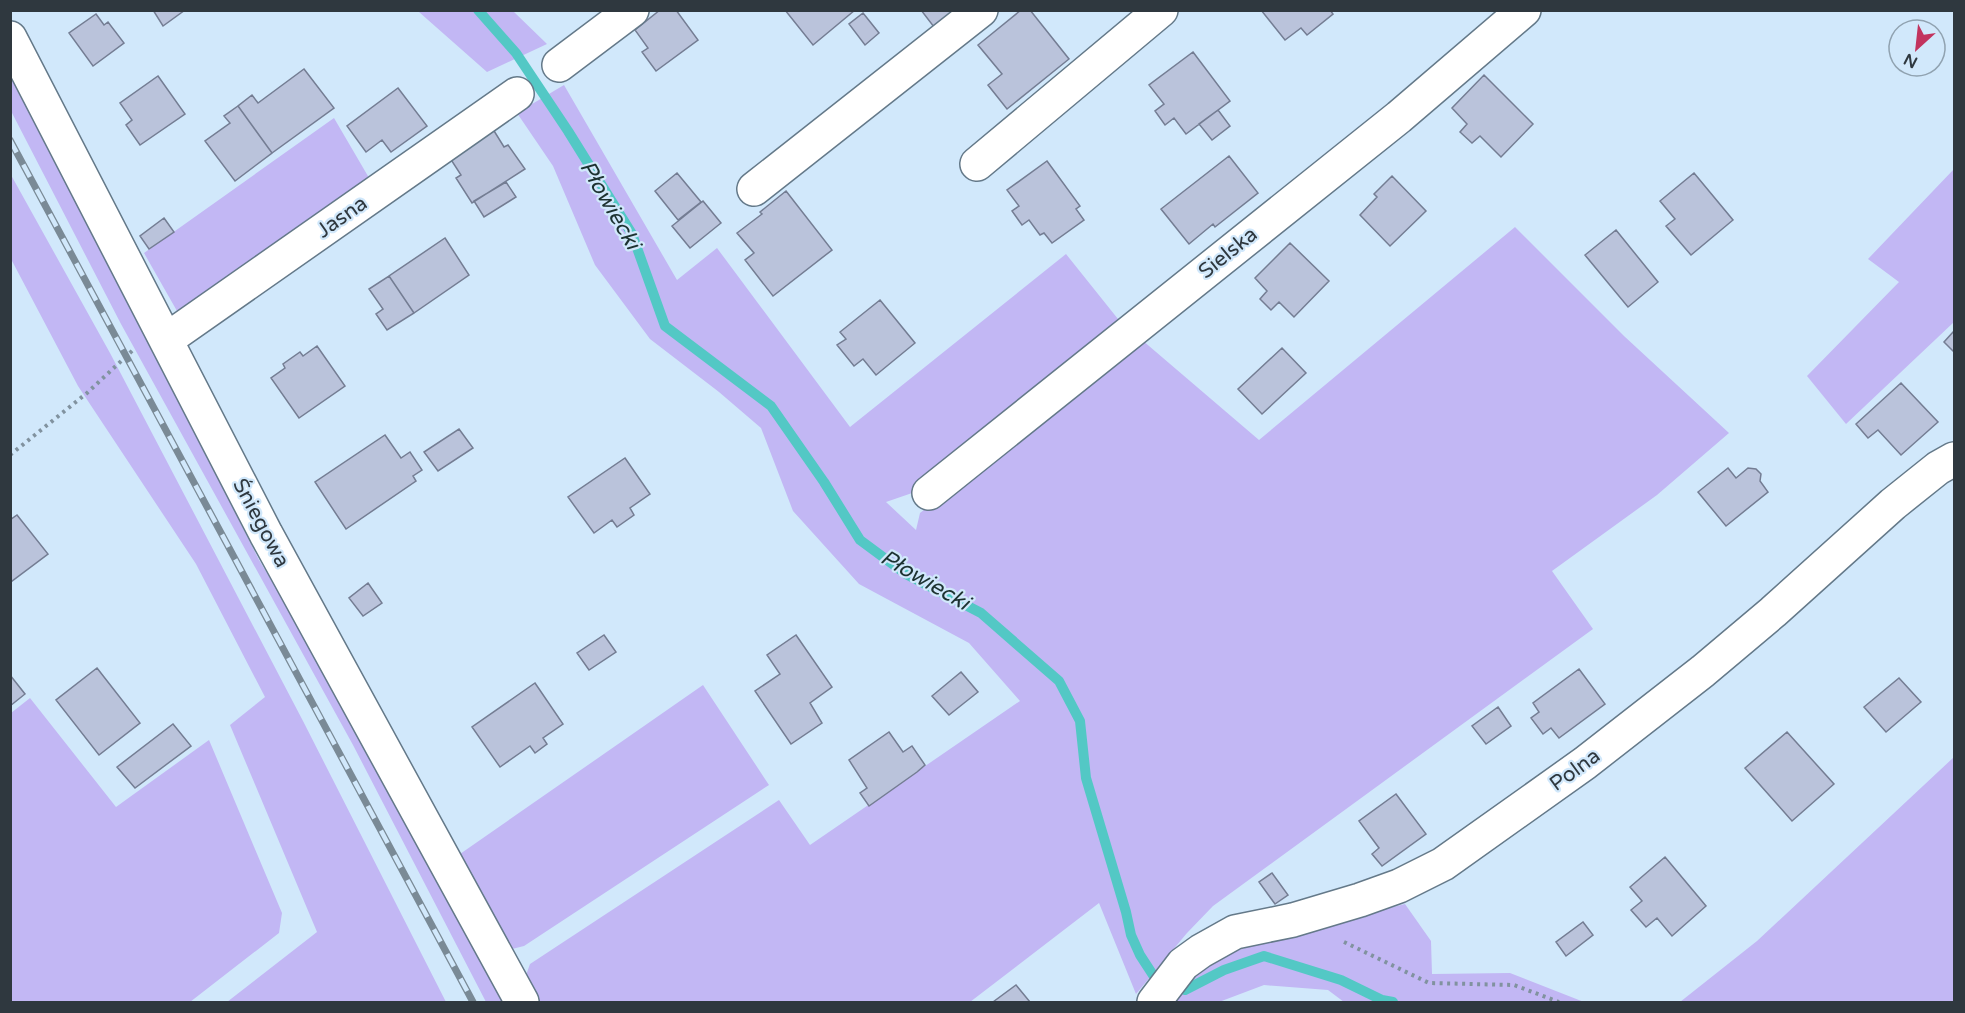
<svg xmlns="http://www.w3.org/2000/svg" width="1965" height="1013" font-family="'Varela Round',sans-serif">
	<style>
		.green { fill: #c2b7f4 }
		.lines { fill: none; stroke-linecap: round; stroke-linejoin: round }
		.stream { stroke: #53c8c5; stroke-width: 10 }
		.building { fill: #bac3db; stroke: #747d93; stroke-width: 1.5 }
		.minor-casing { stroke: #647989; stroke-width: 36 }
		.path { stroke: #81929f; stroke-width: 4; stroke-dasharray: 3 4.5; stroke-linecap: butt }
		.minor { stroke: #fff; stroke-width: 33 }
		.rail-casing { stroke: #7a8a96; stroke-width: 7 }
		.rail { stroke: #d1e8fb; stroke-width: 4.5; stroke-dasharray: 14; stroke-linecap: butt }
		.labels { text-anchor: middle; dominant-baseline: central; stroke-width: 4.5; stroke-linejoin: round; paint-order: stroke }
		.street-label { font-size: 21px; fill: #2f383f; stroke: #d1e8fb }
		.water-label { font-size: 22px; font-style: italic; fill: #1d3231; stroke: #d1e8fb }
	</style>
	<rect width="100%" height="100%" fill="#d1e8fb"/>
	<path class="green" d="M 414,11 L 513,11 L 547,44 L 487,72 L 419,12 Z
		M 10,76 L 84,213 L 259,560 L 325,667 L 506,1002 L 486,1002 L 353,745 L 121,324 L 11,111 Z
		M 564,85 L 677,280 L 717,248 L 850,427 L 1066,254 L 1118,319 L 1125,325 L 915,492 L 886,502 L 916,530 L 920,513 L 1142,340 L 1259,440 L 1515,227 L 1624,336 L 1729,433 L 1657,495 L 1552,571 L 1593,629 L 1213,906 L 1187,933 L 1136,994 L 1099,903 L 970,1002 L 538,1002 L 525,978 L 530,964 L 779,800 L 810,845 L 1020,701 L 969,643 L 859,584 L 793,511 L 761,428 L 719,392 L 650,339 L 595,265 L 553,166 L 517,113 Z
		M 334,118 L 372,183 L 181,318 L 144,253 Z
		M 1954,169 L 1954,322 L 1846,424 L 1807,376 L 1899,282 L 1868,259 Z
		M 11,175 L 110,353 L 303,721 L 446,1002 L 227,1002 L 317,932 L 230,725 L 265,697 L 196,564 L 78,386 L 11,259 Z
		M 703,685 L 769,785 L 524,946 L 512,949 L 460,854 Z
		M 30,698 L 116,807 L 209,740 L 282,913 L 279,933 L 190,1002 L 11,1002 L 11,713 Z
		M 1954,757 L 1954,1002 L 1680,1002 L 1757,941 Z
		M 1405,904 L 1431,941 L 1432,974 L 1510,973 L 1584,1002 L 1344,1002 L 1328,990 L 1264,985 L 1219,1002 L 1171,1002 L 1203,962 L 1284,935 Z"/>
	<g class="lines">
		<path class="stream" d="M 478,10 L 516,53 L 568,131 L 632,234 L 665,326 L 771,406 L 824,482 L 860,540 L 906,574 L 981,613 L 1059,681 L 1080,721 L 1086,778 L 1126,912 L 1131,935 L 1140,955 L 1153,975 L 1185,990 L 1224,970 L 1264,956 L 1341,980 L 1382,1000 L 1393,1002"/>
	</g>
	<path class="building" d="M 153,10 L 185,10 L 163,26 Z
		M 660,10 L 676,10 L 698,40 L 656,71 L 642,52 L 648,48 L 635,30 Z
		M 785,10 L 855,10 L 813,45 Z
		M 921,10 L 955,10 L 934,27 Z
		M 1021,10 L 1030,10 L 1069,59 L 1007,109 L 988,85 L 1002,74 L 978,45 Z
		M 1261,10 L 1330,10 L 1333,14 L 1307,35 L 1301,28 L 1285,40 Z
		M 863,13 L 879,33 L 865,45 L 849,24 Z
		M 96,14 L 104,25 L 108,22 L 124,43 L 93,66 L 69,33 Z
		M 1193,52 L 1230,101 L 1186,134 L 1174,118 L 1165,125 L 1155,111 L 1164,104 L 1149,85 Z
		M 304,69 L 334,108 L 272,153 L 238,106 L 252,95 L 258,103 Z
		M 1484,75 L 1533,124 L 1501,157 L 1480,136 L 1472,143 L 1460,132 L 1467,124 L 1452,108 Z
		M 158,76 L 185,114 L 140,145 L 126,125 L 132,120 L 120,103 Z
		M 398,88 L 427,126 L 391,152 L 382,140 L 366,152 L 347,126 Z
		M 238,106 L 272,153 L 235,181 L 205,141 L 230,123 L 224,116 Z
		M 1218,110 L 1230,126 L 1212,140 L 1199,124 Z
		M 491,126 L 504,147 L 508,145 L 525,169 L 472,203 L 456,178 L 461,175 L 448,155 Z
		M 1229,156 L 1258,193 L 1215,227 L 1213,224 L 1189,244 L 1161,209 Z
		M 1047,161 L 1080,206 L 1076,209 L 1084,220 L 1052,243 L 1044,233 L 1040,235 L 1029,220 L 1022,225 L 1012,211 L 1019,206 L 1007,190 Z
		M 677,173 L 701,202 L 678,220 L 655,191 Z
		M 1694,173 L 1733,220 L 1691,255 L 1666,226 L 1675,219 L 1660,201 Z
		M 1392,176 L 1426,211 L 1390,246 L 1360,215 L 1377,197 L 1374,194 Z
		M 506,182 L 516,197 L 484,217 L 474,201 Z
		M 786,191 L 832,250 L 773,296 L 745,260 L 754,253 L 737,233 L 762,214 L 760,212 Z
		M 703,201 L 721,223 L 690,248 L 672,226 Z
		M 164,218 L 174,232 L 149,249 L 140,236 Z
		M 1616,230 L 1658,282 L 1628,307 L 1585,255 Z
		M 445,238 L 469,275 L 414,313 L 389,276 Z
		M 1290,243 L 1329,281 L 1294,317 L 1279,302 L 1271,310 L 1260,299 L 1267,291 L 1255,278 Z
		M 389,276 L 414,313 L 387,330 L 376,314 L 383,309 L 369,289 Z
		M 880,300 L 915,343 L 876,375 L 863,359 L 854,366 L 837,345 L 846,339 L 840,332 Z
		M 1954,331 L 1954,352 L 1944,342 Z
		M 317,346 L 345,386 L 299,418 L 271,378 L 285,368 L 283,364 L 300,352 L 303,356 Z
		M 1282,348 L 1306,373 L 1262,414 L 1238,389 Z
		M 1901,383 L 1938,422 L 1901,455 L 1878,430 L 1868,438 L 1856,424 Z
		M 459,429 L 473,448 L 438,471 L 424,452 Z
		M 385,435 L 401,458 L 410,452 L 422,470 L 413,476 L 416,481 L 346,529 L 315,482 Z
		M 625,458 L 650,494 L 630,508 L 634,515 L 617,527 L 612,520 L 594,533 L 568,497 Z
		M 1728,468 L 1736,478 L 1748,468 L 1756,469 L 1761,474 L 1760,481 L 1768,492 L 1726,526 L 1698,492 Z
		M 17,515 L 48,554 L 12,581 L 10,580 L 10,520 Z
		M 368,583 L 382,603 L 363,616 L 349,598 Z
		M 604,635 L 616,652 L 589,670 L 577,653 Z
		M 796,635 L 832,687 L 810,703 L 822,723 L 791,744 L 755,691 L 780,674 L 767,655 Z
		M 97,668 L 140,723 L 99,755 L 56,700 Z
		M 1579,669 L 1605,704 L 1559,738 L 1551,728 L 1543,734 L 1531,718 L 1539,712 L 1533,703 Z
		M 961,672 L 978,692 L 949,715 L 932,696 Z
		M 10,675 L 25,694 L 10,706 Z
		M 1899,678 L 1921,702 L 1886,732 L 1864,707 Z
		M 535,683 L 563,724 L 543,738 L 547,744 L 535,753 L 530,746 L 500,767 L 472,727 Z
		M 1498,707 L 1511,726 L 1486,744 L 1472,726 Z
		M 173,724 L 191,746 L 135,788 L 117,767 Z
		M 889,732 L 903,752 L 912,746 L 925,765 L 917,772 L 869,806 L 860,793 L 867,788 L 849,760 Z
		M 1787,732 L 1834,784 L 1792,821 L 1745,768 Z
		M 1396,794 L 1426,834 L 1382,866 L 1372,854 L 1379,848 L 1359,821 Z
		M 1665,857 L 1706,906 L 1672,936 L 1657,918 L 1646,927 L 1631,910 L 1642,901 L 1630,887 Z
		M 1272,873 L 1288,895 L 1275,904 L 1259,882 Z
		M 1583,922 L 1593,935 L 1566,956 L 1556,942 Z
		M 1016,985 L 1030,1002 L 993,1002 Z"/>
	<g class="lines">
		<defs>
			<path id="minor" d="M 10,38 L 266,534 L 522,1002
				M 559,65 L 632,10
				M 977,164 L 1161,10
				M 754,189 L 981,10
				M 166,340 L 517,94
				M 929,493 L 1399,117 L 1524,10
				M 1154,1002 L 1183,964 L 1201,951 L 1235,932 L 1293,920 L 1360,900 L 1399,886 L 1443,864 L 1585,763 L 1703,671 L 1773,612 L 1893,504 L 1938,468 L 1954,459"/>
		</defs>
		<use href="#minor" class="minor-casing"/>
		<path class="path" d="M 10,455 L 87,393 L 133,350
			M 1344,942 L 1429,983 L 1514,985 L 1559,1002"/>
		<use href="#minor" class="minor"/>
		<defs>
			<path id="rail" d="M 10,140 L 473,1002"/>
		</defs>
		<use href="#rail" class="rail-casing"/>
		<use href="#rail" class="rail"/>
	</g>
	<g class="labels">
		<g class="street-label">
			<text transform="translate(342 217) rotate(-35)">Jasna</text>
			<text transform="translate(1228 253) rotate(-39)">Sielska</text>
			<text transform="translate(261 523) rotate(62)">Śniegowa</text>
			<text transform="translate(1575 770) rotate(-36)">Polna</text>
		</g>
		<g class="water-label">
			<text transform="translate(610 205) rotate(60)">Płowiecki</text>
			<text transform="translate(925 580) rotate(30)">Płowiecki</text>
		</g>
	</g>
	<rect width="1965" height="1013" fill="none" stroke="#2f383f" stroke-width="24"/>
	<g transform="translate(1917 48) rotate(207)"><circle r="28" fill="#d1e8fb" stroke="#90a2b0" stroke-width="1.5"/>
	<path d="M0-4.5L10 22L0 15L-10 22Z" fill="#c2335e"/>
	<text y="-9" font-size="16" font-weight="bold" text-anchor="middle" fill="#2f383f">N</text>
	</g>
</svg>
